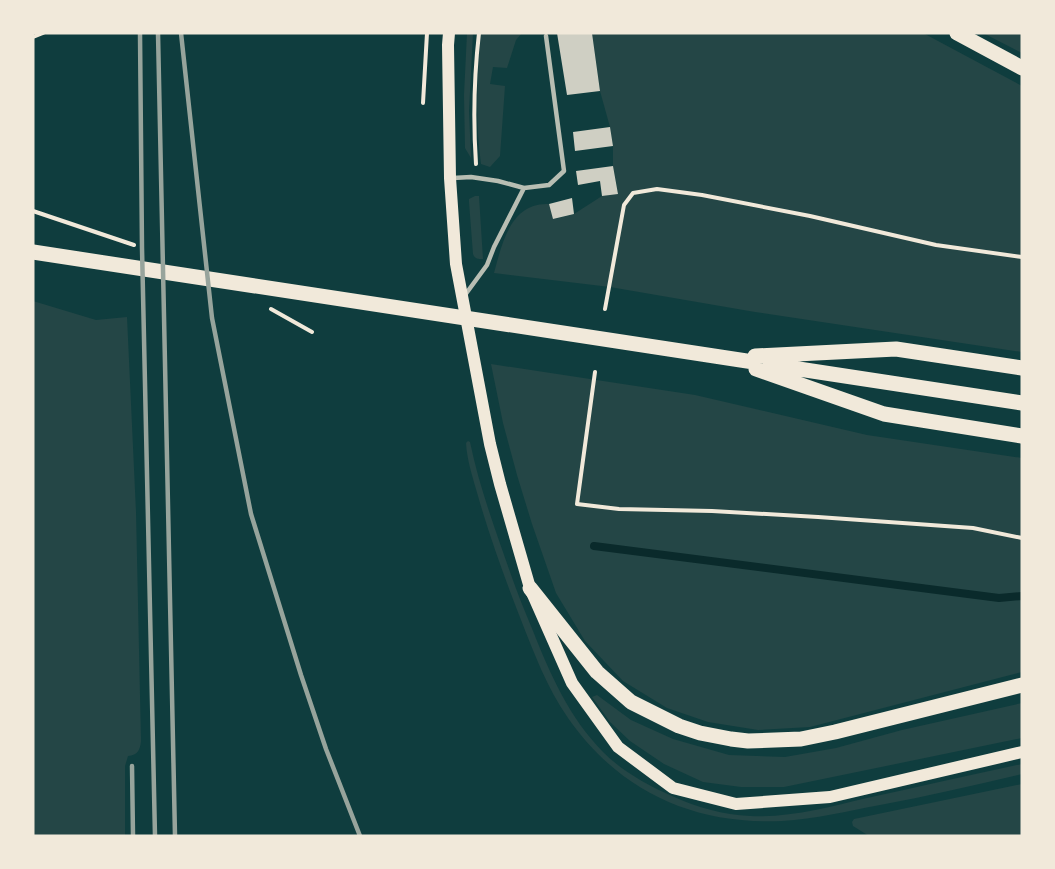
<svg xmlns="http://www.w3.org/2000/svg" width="1055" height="869" font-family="Karla,sans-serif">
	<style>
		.green { fill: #244646 }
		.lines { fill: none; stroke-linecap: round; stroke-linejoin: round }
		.stream { stroke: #0a2a2b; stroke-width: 8 }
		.building { fill: #cfcfc3 }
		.path { stroke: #f1e9da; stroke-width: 4 }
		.service { stroke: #b8beb3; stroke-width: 4.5 }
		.secondary { stroke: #f1e9da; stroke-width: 12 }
		.primary { stroke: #f1e9da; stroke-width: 15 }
		.rail { stroke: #97a49c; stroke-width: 4.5 }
	</style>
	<rect width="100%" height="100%" fill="#0f3d3e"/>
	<path class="green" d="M 467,33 L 473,33 L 469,111 L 471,158 L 465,148 L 464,95 Z
		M 481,33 L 522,33 L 516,40 L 507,68 L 493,67 L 490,84 L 505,86 L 500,156 L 490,167 L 481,164 C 475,121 477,76 481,33 Z
		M 592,33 L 923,33 L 1022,86 L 1022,352 L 755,312 L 610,287 L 494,273 C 502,243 511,202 549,204 L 554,219 L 574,214 L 602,196 L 618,193 L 613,166 L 613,146 L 610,127 L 600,91 Z
		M 983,33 L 1022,33 L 1022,53 Z
		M 475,196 L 479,196 L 483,259 C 478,259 475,259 473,254 L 469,202 L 469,199 Z
		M 33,301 L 96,320 L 127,317 L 136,512 L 141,741 C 140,750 138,755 128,756 L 125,766 L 125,836 L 33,836 Z
		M 491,364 L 695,395 L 867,435 L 1022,458 L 1022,672 L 810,727 L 758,730 L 708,722 L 667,708 L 623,681 L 585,641 L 556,593 L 532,524 L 517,475 L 503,423 Z
		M 468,441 L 470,442 C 479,486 495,529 510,572 C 517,592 525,612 533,631 C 551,676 569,717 603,752 C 622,771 647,785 672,796 C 696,807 724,815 750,816 C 790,818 829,807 867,798 C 919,787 970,775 1022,764 L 1022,774 C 975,785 928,796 880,805 C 848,811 815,819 782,821 C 693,825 619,791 568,718 C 547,688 534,653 521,620 C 505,579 490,538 478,496 C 473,478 467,461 466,443 Z
		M 597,695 L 631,720 L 673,739 L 729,755 L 785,757 L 836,748 L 902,730 L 1022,703 L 1022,738 L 784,787 L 741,787 L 703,782 L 664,764 L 630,741 L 610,722 L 592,697 Z
		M 1022,784 L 1022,836 L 869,836 L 853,826 L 852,822 L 854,819 Z"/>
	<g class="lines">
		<path class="stream" d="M 594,546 L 999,598 L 1022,596"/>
	</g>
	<path class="building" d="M 557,33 L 592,33 L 600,91 L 567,95 Z
		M 610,127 L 613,146 L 575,151 L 573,132 Z
		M 613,166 L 618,194 L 602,196 L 600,181 L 578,185 L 576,171 Z
		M 572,198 L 574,214 L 553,219 L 549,204 Z"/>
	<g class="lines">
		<path class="path" d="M 33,37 L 43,33
			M 423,103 L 427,33
			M 476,164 C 473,120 474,77 479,33
			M 33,211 L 134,245
			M 271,309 L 312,332
			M 605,309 L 624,205 L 633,193 L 657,189 L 702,195 L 810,216 L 936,245 L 1022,257
			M 595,372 L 577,504 L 619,509 L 712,511 L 818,517 L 973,528 L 1022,538"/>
		<path class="service" d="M 453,178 L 471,177 L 498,181 L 524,188 L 549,185 L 564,171 L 546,36
			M 465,295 L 487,265 L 494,247 L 524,188"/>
		<path class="secondary" d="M 449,33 L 448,45 L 450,178 L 456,264 L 490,444 L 500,484 L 530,588 L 572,683 L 618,747 L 673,788 L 736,804 L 830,797 L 1022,752"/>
		<path class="primary" d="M 957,33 L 1022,68
			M 33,252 L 1022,403
			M 755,356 L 896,349 L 1022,368
			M 756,369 L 884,414 L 1022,436
			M 530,588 L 597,672 L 631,702 L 679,726 L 700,733 L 731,739 L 748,741 L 801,739 L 835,732 L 1022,685"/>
		<path class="rail" d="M 140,33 L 142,248 L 155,836
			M 158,33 L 175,836
			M 181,33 L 212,318 L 251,514 L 301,675 L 326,749 L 360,836
			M 132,766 L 133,836"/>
	</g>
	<rect width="1055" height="869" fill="none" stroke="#f1e9da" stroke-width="69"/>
</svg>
